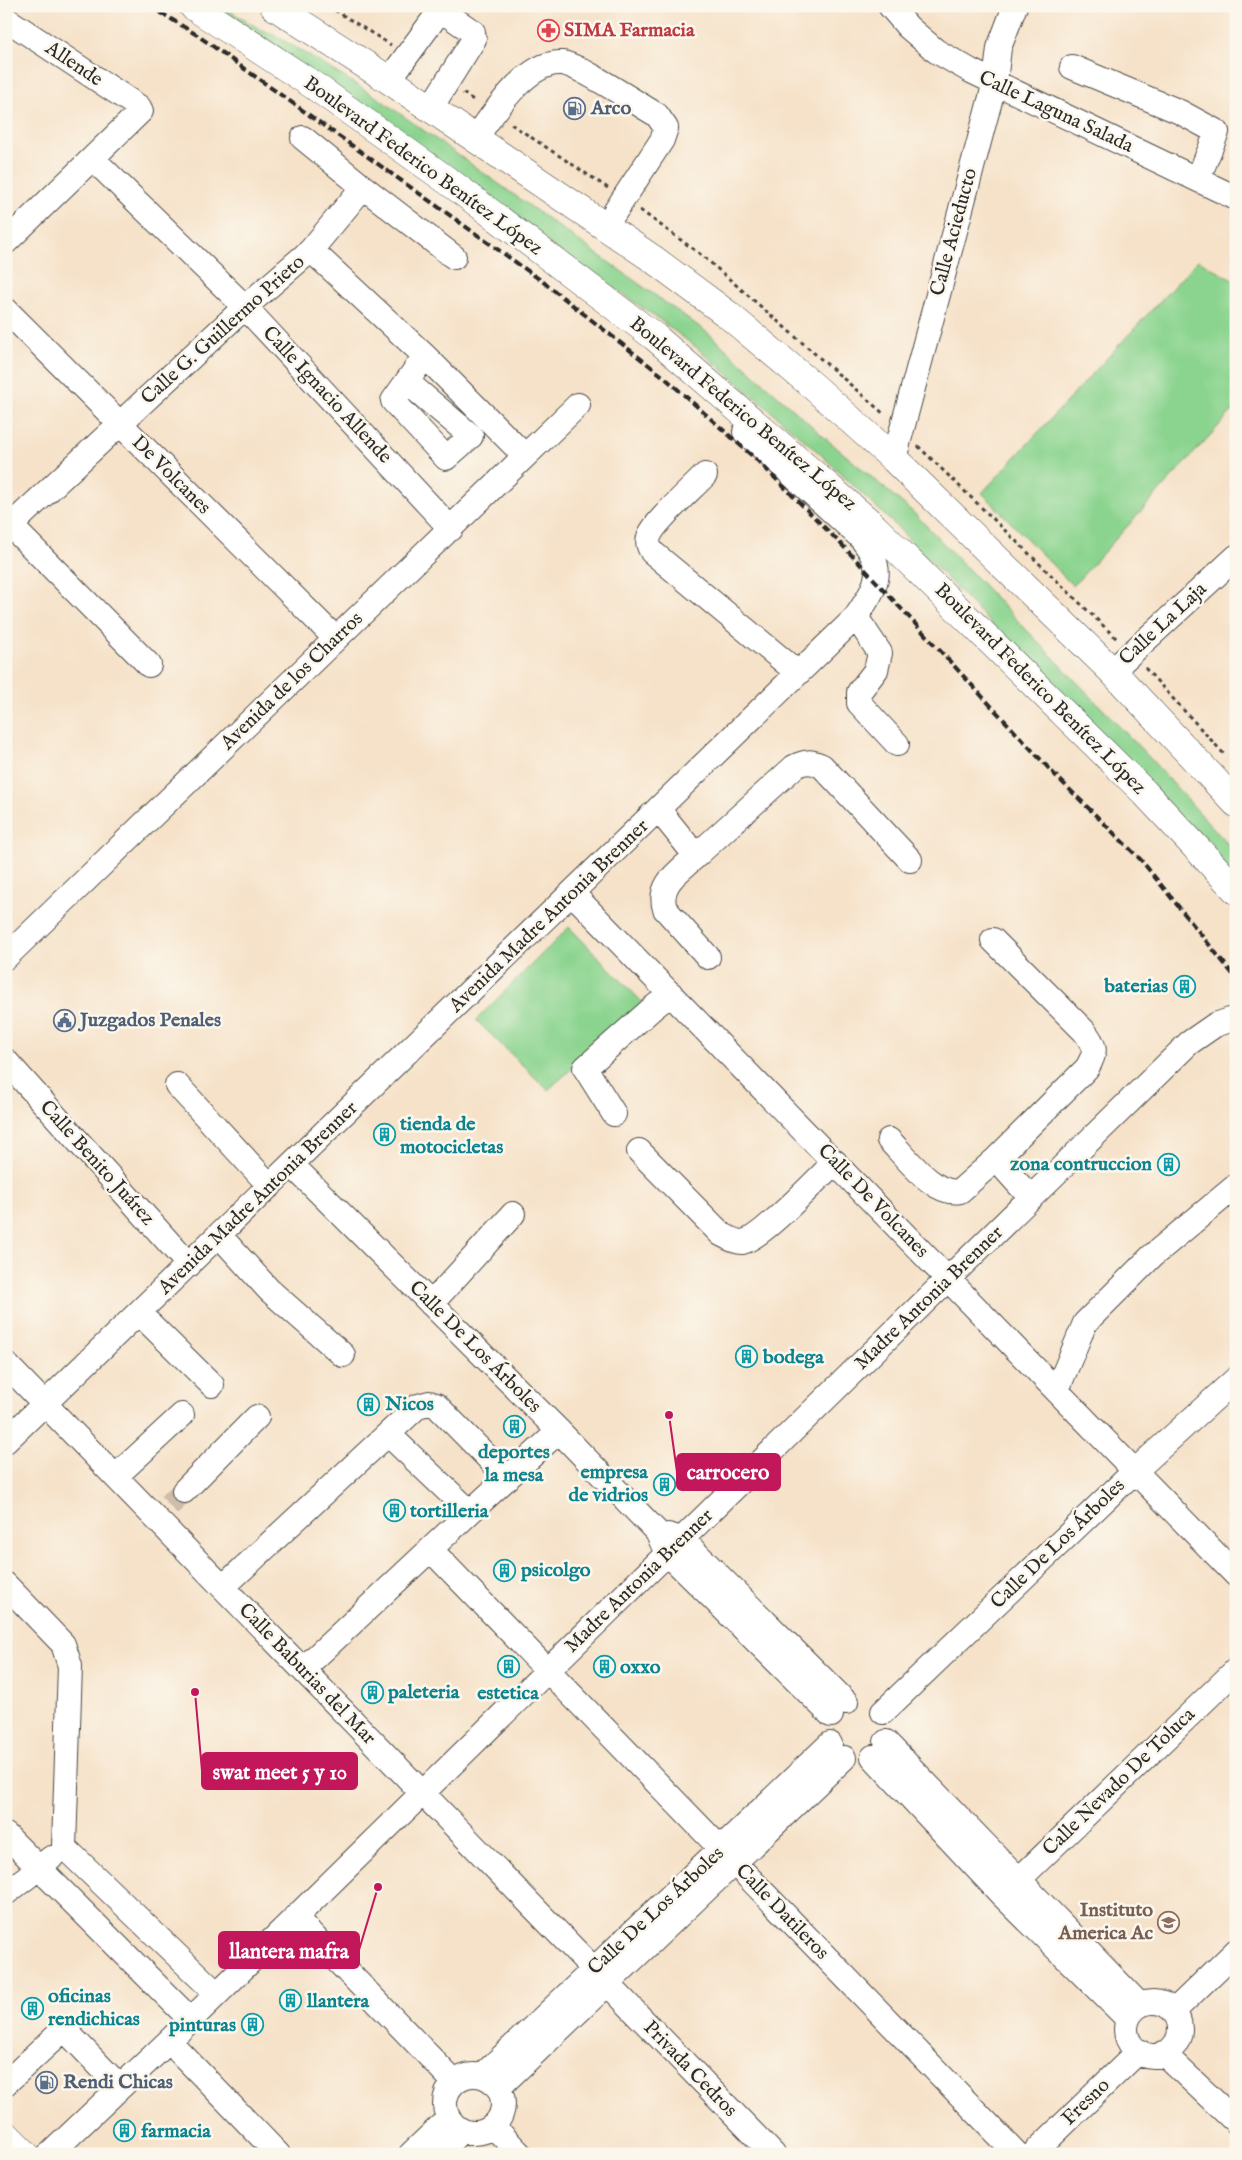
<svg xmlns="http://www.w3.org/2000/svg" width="1242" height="2160" font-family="'IM FELL English',serif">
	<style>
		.green { fill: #8bd48f; stroke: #5b805d }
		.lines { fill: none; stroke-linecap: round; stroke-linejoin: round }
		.minor-tunnel { stroke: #cdbda9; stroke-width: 24; stroke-dasharray: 24 12; stroke-linecap: butt }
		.minor-casing { stroke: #494643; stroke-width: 26 }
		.major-casing { stroke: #494643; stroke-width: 29 }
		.path { stroke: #494643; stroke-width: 3; stroke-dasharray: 4 4; stroke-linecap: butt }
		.minor { stroke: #fff; stroke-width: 24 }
		.major { stroke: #fff; stroke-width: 28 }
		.rail { stroke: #2b2b2b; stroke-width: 4; stroke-dasharray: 8 4; stroke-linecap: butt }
		.labels { text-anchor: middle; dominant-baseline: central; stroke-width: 5; stroke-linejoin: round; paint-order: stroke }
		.health-label { font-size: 20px; font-weight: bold; fill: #be3a42; stroke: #fbf7ec; text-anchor: start }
		.street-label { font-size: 20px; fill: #2b2b2b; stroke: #fbf7ec }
		.service-label { font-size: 20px; font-weight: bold; fill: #4e5e75; stroke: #fbf7ec; text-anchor: start }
		.culture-label { font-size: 20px; font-weight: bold; fill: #0d838f; stroke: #fbf7ec; text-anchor: start }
		.education-label { font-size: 20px; font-weight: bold; fill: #785e54; stroke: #fbf7ec; text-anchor: end }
		.leader { fill: none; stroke: #c2185b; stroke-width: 2 }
		.callout-dot { fill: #c2185b; stroke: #fbf7ec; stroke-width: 2 }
		.callout { fill: #c2185b; stroke: #c2185b; stroke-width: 2 }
		.callout-label { font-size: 21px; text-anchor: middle; font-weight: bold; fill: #fff }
	</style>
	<rect width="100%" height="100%" fill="#fbf7ec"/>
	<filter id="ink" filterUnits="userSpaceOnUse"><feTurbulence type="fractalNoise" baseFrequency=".02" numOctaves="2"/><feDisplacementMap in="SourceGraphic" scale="10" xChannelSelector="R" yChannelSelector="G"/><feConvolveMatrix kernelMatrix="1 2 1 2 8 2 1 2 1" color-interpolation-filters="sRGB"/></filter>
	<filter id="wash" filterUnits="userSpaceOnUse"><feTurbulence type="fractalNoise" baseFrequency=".0096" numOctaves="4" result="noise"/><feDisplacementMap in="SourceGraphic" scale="20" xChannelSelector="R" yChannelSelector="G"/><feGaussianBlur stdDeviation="1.12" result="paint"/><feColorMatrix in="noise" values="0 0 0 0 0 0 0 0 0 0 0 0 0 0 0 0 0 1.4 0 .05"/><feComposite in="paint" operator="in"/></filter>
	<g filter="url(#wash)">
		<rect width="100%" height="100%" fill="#f6e2c9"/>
		<path class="green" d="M 214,6 L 221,6 L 260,29 L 275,35 L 378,98 L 708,333 L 824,437 L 914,513 L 1147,755 L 1236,853 L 1236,882 L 1158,796 L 899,529 L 817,451 L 697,348 L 656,317 L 509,216 Z
			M 1198,260 L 1236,282 L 1236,407 L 1073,586 L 982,493 Z
			M 569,927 L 644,1004 L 548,1090 L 476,1020 Z"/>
	</g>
	<g filter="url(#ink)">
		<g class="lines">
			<path class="minor-tunnel" d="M 169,1505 L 184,1491"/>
			<defs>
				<path id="minor" d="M 890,6 L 908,27 L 936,51 L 971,71 L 1236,198
					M 6,19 L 139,107 L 141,111 L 6,242
					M 1072,67 L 1180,112 L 1217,132 L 1198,179
					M 389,80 L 439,12 L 445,13 L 473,32 L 474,39 L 430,109
					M 303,138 L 363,187
					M 475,139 C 493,114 527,60 562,63 C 579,65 638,104 657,115 L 666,128 L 662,140 L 605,227
					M 93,159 L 245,307 L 451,529
					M 311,250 L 425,356 L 525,456
					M 6,310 L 335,638
					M 407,382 L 471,436 L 446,458 L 393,401 L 425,356
					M 894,459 L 995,82 L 999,48 L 1015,6
					M 705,475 C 693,488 653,523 649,537 C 647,543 649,547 652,552 L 798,673
					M 11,526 L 149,665
					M 6,530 L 245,307 L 311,250 L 363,187 L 454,257
					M 856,617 L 880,653 L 876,670 L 859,692 L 859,703 L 897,744
					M 1112,671 L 1236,557
					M 658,809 L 696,856 L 794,767 C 805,761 811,761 822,766 L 910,860
					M 696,856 C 679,872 657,884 665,909 L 708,957
					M 572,893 L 1236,1575
					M 993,940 L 1084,1031 C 1096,1047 1097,1051 1087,1068 L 996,1159 L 1031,1198
					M 6,957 L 578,405
					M 6,1061 L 189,1265
					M 177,1085 L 270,1186
					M 614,1114 L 585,1068 L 654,1007 L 671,994
					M 889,1140 C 906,1157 935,1197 960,1191 L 996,1159
					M 639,1151 L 721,1234 C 727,1237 734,1242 742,1242 C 760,1240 819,1177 835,1162
					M 292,1165 L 559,1431 L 657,1532 L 667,1553 L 831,1715
					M 219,1235 L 269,1290 L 343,1355
					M 431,1304 L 513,1214
					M 139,1313 L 212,1385
					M 6,1364 L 773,2154
					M 1057,1390 L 1085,1323 L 1152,1256 L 1236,1186
					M 388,1434 L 470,1512
					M 6,1441 L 856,617 C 877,585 888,570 860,537 L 745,432
					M 116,1476 L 182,1415
					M 184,1491 L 257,1417
					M 668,1535 L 682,1539 L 846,1702
					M 431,1550 L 1017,2154
					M 6,1585 L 63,1644 L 70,1666 L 64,1847 L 217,1994
					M 223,1587 L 418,1406 L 429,1403 L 436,1405 L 508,1478
					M 303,1669 L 470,1512 L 559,1431
					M 883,1712 L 1136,1470 L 1236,1379
					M 886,1742 L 1140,2005
					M 873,1757 L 1002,1895 L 1128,2019
					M 6,1835 L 39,1868 L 51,1858
					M 1007,1891 L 1236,1670
					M 6,1893 L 39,1868 L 191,2020
					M 295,1917 L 454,2082
					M1126 2029a27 27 0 1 1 54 0a27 27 0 1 1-54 0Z
					M 1174,2011 L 1236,1951
					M 169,2041 L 278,2154
					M 1163,2053 L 1236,2122
					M445 2104a29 29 0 1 1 58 0a29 29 0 1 1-58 0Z
					M 482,2076 L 830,1744
					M 6,2083 L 62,2031 L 67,2032 L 120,2087
					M 498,2088 L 844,1758
					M 493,2126 L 520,2154
					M 50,2154 L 169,2041 L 1189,1043 L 1215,1025 L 1236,1018
					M 411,2154 L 448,2119
					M 437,2154 L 461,2131
					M 1033,2154 L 1139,2051"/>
				<path id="major" d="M 193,6 L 316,87 L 455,186 L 655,337 L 869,522 L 1144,792 L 1236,890
					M 274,6 L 389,80 L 653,259 L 727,314 L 813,386 L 894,459 L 1112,671 L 1236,803
					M 6,2135 L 25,2154"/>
			</defs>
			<use href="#minor" class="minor-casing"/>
			<use href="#major" class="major-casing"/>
			<path class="path" d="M 328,6 L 391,45
				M 463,93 L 476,102
				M 511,124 L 608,188
				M 640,210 L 704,257 L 884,414
				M 918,446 L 1118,640
				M 1145,668 L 1224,754"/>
			<use href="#minor" class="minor"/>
			<use href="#major" class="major"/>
			<path class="rail" d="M 150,6 L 197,35 L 542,281 L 664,377 L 759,462 L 846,549 L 1054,774 L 1141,860 L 1236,978"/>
		</g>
	</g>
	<defs>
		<symbol id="pharmacy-ring" viewBox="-11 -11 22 22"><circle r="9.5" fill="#fbf7ec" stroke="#e0444e" stroke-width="1.5"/><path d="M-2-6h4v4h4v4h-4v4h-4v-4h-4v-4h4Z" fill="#e0444e"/></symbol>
		<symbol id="fuel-ring" viewBox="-11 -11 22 22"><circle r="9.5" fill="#fbf7ec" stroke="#5c6f8a" stroke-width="1.5"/><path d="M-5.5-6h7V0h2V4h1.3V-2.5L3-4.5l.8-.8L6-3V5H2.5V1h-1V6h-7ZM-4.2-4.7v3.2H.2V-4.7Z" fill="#5c6f8a"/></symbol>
		<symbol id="building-ring" viewBox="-11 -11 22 22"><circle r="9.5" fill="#fbf7ec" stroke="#0f9aa8" stroke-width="1.5"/><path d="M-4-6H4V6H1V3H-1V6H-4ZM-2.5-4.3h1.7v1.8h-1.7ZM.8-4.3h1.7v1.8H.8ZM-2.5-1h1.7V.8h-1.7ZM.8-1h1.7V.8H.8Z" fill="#0f9aa8"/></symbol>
		<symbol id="civic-ring" viewBox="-11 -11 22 22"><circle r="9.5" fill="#fbf7ec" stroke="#5c6f8a" stroke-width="1.5"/><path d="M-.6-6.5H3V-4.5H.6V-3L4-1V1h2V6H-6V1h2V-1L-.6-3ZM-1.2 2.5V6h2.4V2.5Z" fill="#5c6f8a"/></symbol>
		<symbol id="school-ring" viewBox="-11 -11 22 22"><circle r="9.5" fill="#fbf7ec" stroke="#8d6e63" stroke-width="1.5"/><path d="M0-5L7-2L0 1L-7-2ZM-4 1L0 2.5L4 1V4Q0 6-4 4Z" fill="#8d6e63"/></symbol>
	</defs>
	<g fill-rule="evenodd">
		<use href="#pharmacy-ring" x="536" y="18" width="25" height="25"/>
		<use href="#fuel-ring" x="562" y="96" width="25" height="25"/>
		<use href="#building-ring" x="1172" y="974" width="25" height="25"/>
		<use href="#civic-ring" x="52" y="1008" width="25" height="25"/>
		<use href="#building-ring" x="372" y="1122" width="25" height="25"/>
		<use href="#building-ring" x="1156" y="1152" width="25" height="25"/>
		<use href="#building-ring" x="734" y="1344" width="25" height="25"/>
		<use href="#building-ring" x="356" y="1392" width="25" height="25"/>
		<use href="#building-ring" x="502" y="1414" width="25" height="25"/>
		<use href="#building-ring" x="652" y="1472" width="25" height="25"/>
		<use href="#building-ring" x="382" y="1498" width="25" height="25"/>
		<use href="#building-ring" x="492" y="1558" width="25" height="25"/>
		<use href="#building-ring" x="496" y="1654" width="25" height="25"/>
		<use href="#building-ring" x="592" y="1654" width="25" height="25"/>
		<use href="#building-ring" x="360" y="1680" width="25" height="25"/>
		<use href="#school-ring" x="1156" y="1910" width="25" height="25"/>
		<use href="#building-ring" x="278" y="1988" width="25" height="25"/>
		<use href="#building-ring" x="20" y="1996" width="25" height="25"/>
		<use href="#building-ring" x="240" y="2012" width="25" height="25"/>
		<use href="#fuel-ring" x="34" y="2070" width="25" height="25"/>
		<use href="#building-ring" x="112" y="2118" width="25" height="25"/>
	</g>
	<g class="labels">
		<g class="health-label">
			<text x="564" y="30">SIMA Farmacia</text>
		</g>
		<g class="street-label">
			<text transform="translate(74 64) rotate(34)">Allende</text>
			<text transform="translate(1056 112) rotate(25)">Calle Laguna Salada</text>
			<text transform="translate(423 166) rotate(36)">Boulevard Federico Benítez López</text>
			<text transform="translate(954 232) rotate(-75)">Calle Acieducto</text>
			<text transform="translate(223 330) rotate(-42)">Calle G. Guillermo Prieto</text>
			<text transform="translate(327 395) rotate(47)">Calle Ignacio Allende</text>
			<text transform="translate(743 414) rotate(40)">Boulevard Federico Benítez López</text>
			<text transform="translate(171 475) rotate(45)">De Volcanes</text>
			<text transform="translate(1163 624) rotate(-43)">Calle La Laja</text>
			<text transform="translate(292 681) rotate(-44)">Avenida de los Charros</text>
			<text transform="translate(1040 689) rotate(45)">Boulevard Federico Benítez López</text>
			<text transform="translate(549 916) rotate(-44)">Avenida Madre Antonia Brenner</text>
			<text transform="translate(97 1163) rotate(48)">Calle Benito Juárez</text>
			<text transform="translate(258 1198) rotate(-44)">Avenida Madre Antonia Brenner</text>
			<text transform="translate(873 1201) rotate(46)">Calle De Volcanes</text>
			<text transform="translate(929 1298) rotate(-44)">Madre Antonia Brenner</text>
			<text transform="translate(475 1347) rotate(45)">Calle De Los Árboles</text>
			<text transform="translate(1058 1544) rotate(-44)">Calle De Los Árboles</text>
			<text transform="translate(639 1581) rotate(-44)">Madre Antonia Brenner</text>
			<text transform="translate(307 1674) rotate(46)">Calle Baburias del Mar</text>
			<text transform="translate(1119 1782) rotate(-44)">Calle Nevado De Toluca</text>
			<text transform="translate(656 1911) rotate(-43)">Calle De Los Árboles</text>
			<text transform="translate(782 1912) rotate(46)">Calle Datileros</text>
			<text transform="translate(690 2069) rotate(46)">Privada Cedros</text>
			<text transform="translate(1086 2102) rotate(-44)">Fresno</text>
		</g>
		<g class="service-label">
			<text x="591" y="108">Arco</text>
			<text x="80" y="1020">Juzgados Penales</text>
			<text x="63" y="2082">Rendi Chicas</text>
		</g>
		<g class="culture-label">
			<text x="1168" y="986" text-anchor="end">baterias</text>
			<text x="400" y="1124">tienda de<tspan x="400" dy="23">motocicletas</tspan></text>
			<text x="1152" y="1164" text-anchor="end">zona contruccion</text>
			<text x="763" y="1357">bodega</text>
			<text x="385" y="1404">Nicos</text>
			<text x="514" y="1452" text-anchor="middle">deportes<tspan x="514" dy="23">la mesa</tspan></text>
			<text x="648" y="1472" text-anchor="end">empresa<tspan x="648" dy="23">de vidrios</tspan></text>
			<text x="410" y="1511">tortilleria</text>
			<text x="521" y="1570">psicolgo</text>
			<text x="620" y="1667">oxxo</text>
			<text x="388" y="1692">paleteria</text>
			<text x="508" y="1693" text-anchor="middle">estetica</text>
			<text x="48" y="1996">oficinas<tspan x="48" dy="23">rendichicas</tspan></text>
			<text x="307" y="2001">llantera</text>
			<text x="236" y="2025" text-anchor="end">pinturas</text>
			<text x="141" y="2131">farmacia</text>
		</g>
		<g class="education-label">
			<text x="1153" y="1910">Instituto<tspan x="1153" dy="23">America Ac</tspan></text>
		</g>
	</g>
	<path class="leader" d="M669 1415L677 1472M195 1692L202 1771M378 1887L359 1950"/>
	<g class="callout-dot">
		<circle cx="669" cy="1415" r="5"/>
		<circle cx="195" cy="1692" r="5"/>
		<circle cx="378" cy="1887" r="5"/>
	</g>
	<g class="callout">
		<rect x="677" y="1454" width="103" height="36" rx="5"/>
		<rect x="202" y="1753" width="155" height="36" rx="5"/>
		<rect x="219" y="1932" width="140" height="36" rx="5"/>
	</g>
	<g class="callout-label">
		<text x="728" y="1479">carrocero</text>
		<text x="280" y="1779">swat meet 5 y 10</text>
		<text x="289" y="1958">llantera mafra</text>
	</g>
	<rect width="1242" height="2160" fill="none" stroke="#fbf7ec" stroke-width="25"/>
</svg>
